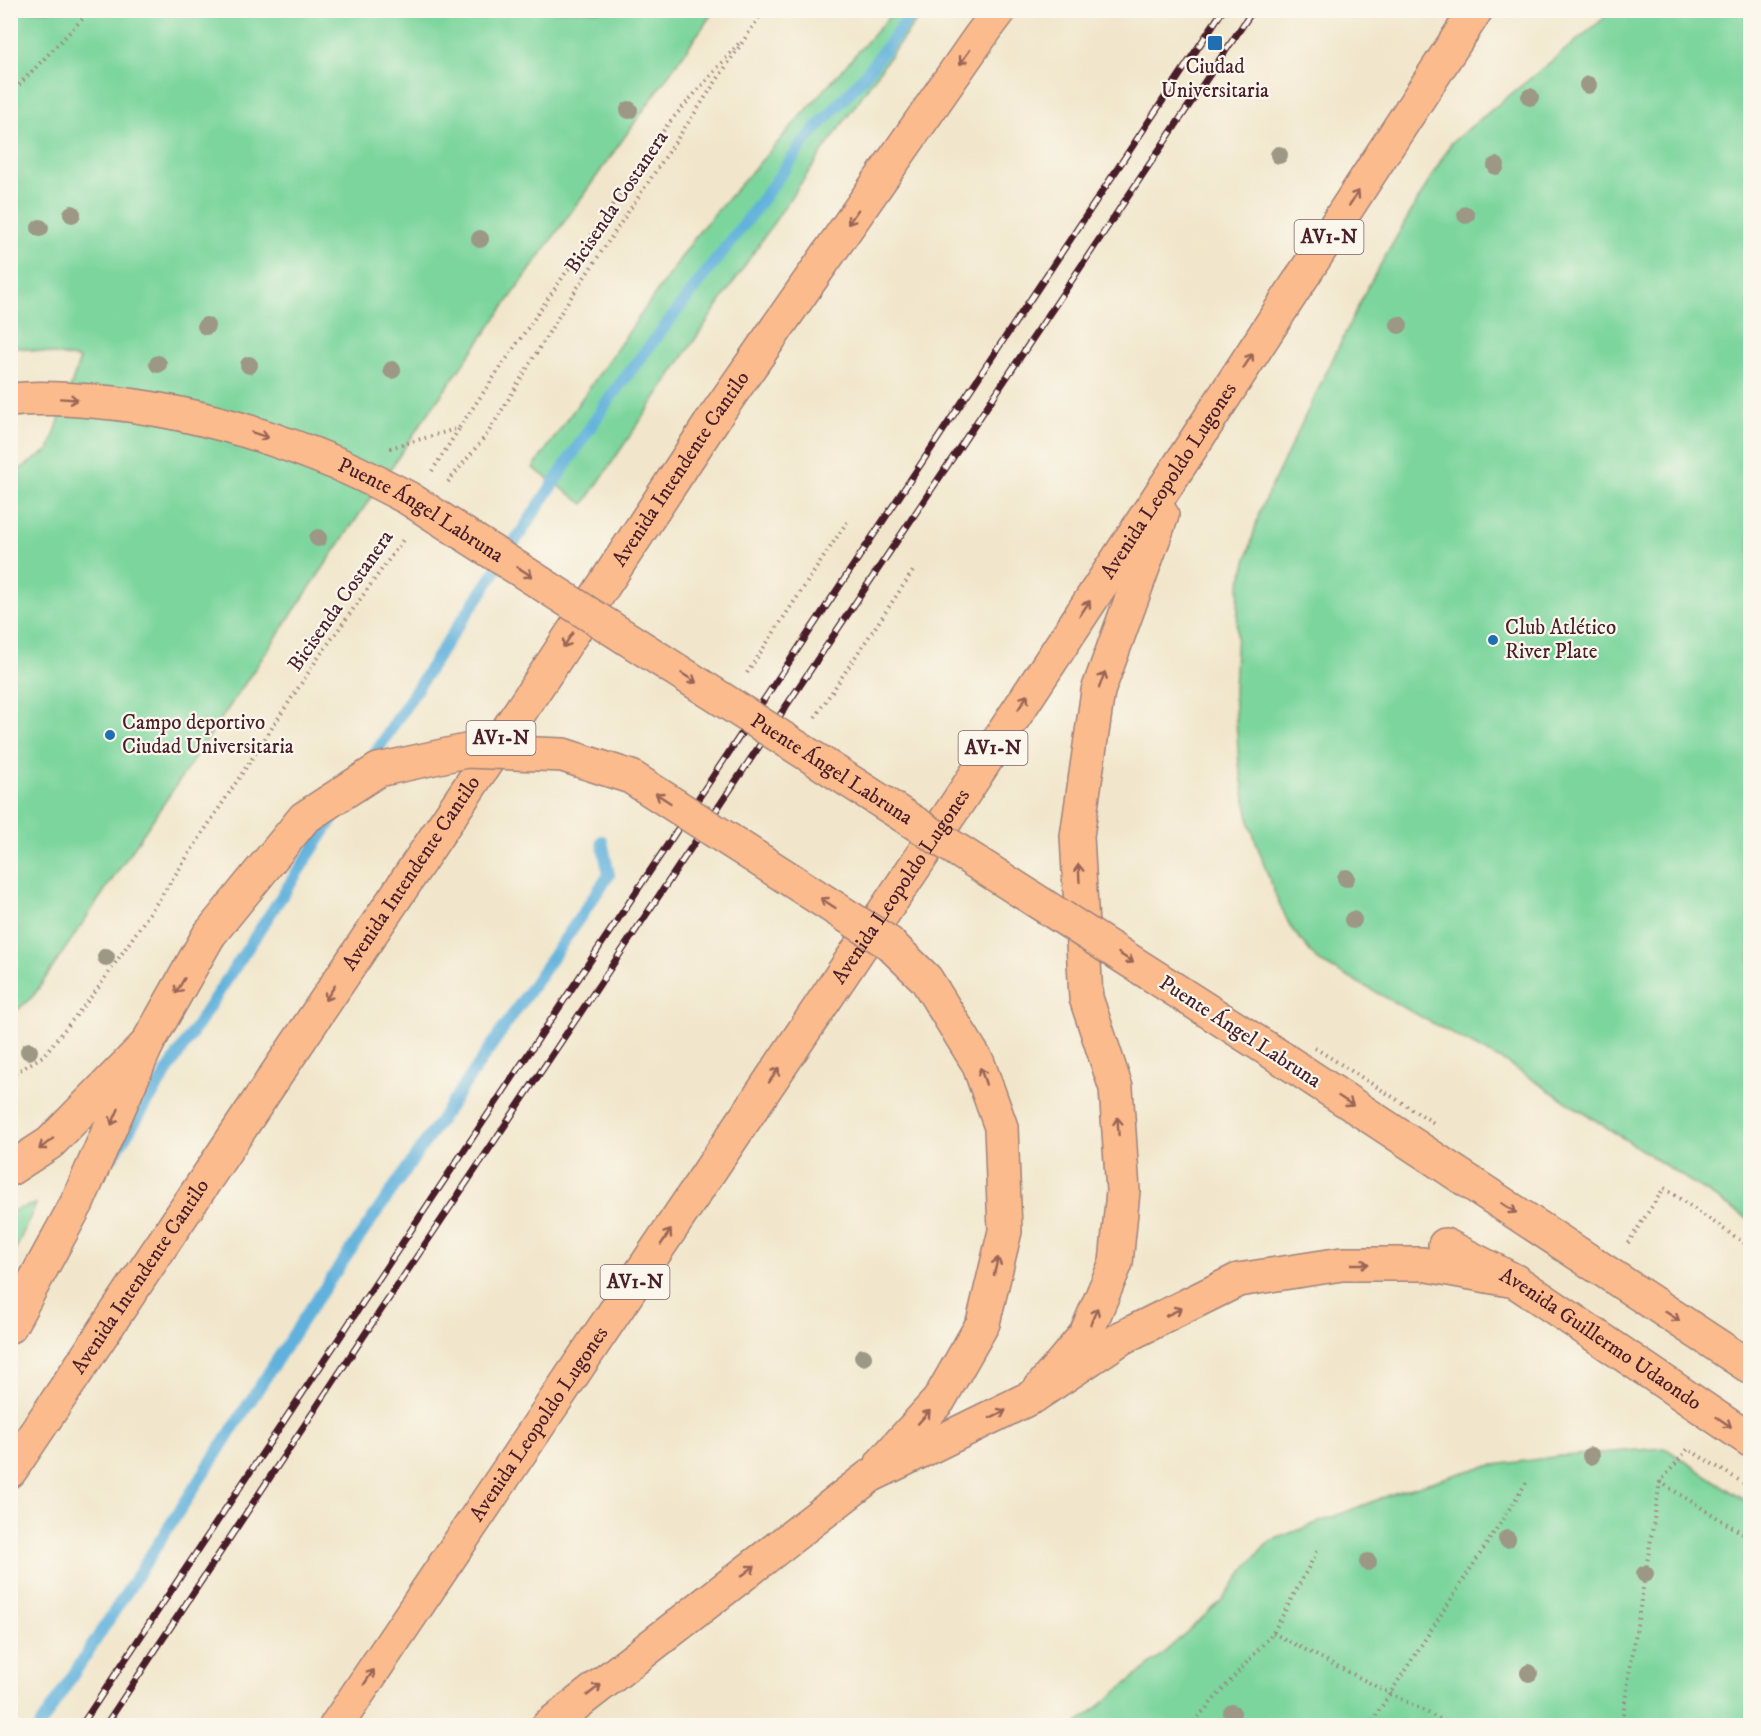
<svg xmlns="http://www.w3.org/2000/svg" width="1761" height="1736" font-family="'IM FELL DW Pica',serif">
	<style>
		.green { fill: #7cd59c; stroke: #637a64; stroke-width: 1.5 }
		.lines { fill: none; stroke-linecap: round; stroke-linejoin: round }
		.stream { stroke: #60b1db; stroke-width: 12 }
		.major-casing { stroke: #9e827b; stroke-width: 36 }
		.highway-casing { stroke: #9e827b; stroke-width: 36 }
		.path { stroke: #9e827b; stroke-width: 4; stroke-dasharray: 1.5 4.5; stroke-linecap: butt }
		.major { stroke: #fbbb8d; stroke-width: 33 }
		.highway { stroke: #fbbb8d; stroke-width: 33 }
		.rail-casing { stroke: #4a1f2b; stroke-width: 7 }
		.rail { stroke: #fbf7ec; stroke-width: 4.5; stroke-dasharray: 14; stroke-linecap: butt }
		.major-bridge-casing { stroke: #9e827b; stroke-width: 36; stroke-linecap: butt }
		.path-bridge { stroke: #9e827b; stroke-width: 4; stroke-dasharray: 1.5 4.5; stroke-linecap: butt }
		.major-bridge { stroke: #fbbb8d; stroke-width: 33 }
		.tree { fill: #9d9786 }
		.oneway { stroke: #9a6557 }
		.poi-dot { fill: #1f6fb2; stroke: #fbf7ec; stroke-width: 2 }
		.labels { text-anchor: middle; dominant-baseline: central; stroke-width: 4.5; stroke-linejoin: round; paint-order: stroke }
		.shield { fill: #fbf7ec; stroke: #7f6065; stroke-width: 1.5 }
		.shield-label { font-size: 20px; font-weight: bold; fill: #4a1f2b }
		.poi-label { font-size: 21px; fill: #4a1f2b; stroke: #fbf7ec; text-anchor: start }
		.street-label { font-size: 21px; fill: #4a1f2b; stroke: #fbf7ec }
	</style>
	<rect width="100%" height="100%" fill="#fbf7ec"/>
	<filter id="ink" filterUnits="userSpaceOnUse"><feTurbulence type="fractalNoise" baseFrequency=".0167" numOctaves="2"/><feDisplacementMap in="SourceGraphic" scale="12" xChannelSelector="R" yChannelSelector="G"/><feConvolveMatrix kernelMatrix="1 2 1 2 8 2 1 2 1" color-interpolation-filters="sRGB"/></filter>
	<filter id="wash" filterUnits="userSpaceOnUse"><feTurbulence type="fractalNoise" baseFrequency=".008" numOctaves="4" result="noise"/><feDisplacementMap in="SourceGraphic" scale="24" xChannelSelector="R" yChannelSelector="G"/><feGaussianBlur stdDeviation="1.35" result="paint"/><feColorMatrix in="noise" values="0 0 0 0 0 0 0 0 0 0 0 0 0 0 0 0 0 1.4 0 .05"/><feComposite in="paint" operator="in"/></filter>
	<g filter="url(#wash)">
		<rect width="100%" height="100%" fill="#f1e6cb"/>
		<path class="green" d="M 895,10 L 924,11 L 892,53 L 789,200 L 584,504 L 533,468 L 701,229 Z
			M 10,11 L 714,11 L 422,422 L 34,995 L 11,1016 L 11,475 L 49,450 L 80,359 L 11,346 Z
			M 1613,11 L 1750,11 L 1750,1220 L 1510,1065 L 1318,961 L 1291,928 L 1274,892 L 1250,825 L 1239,764 L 1234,691 L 1239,588 L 1260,510 L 1367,288 L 1451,143 Z
			M 36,1204 L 11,1260 L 11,1211 Z
			M 1665,1448 L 1750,1504 L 1750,1725 L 1076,1725 L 1157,1659 L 1222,1600 L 1248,1565 L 1270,1541 L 1395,1493 L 1481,1467 L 1561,1456 Z"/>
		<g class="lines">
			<path class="stream" d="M 367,766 L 449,639 L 485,587 L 611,396 L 754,211 L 804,142 L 862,79 L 915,10
				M 113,1156 L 203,1016 L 341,806
				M 40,1726 L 306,1315 L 609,875 L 602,841"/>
		</g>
	</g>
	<g filter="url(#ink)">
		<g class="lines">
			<defs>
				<g id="major">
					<path d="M 1280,1057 L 1750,1367"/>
					<path d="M 10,1169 L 50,1143 L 147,1044 L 209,935"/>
					<path id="s1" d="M 1445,1245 L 1515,1281 L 1750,1440"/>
					<path d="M 882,1463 L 939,1400 L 983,1323"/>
					<path d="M 548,1726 L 870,1476 L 1034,1396 L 1123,1337 L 1238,1280 L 1342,1264 L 1422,1264 L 1515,1281"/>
				</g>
				<g id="highway">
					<path d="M 10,1326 L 77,1203 L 147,1044"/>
					<path d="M 1034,1396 L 1086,1334 L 1116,1263 L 1123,1191 L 1116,1088 L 1086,998 L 1077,836 L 1098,691 L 1162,515"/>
					<path id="s2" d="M 10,1471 L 554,661 L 714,418 L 979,38 L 1000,10"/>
					<path id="s3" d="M 336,1726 L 958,802 L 1181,463 L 1476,10"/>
				</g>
			</defs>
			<use href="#major" class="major-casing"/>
			<use href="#highway" class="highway-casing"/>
			<path class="path" d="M 10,89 L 13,91 L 91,10
				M 390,448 L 459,428 L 668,124 L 740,42
				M 432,471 L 459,429
				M 448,482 L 488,433 L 565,306 L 764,10
				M 747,673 L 847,522
				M 815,717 L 915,568
				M 10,1076 L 43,1056 L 96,991 L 158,901 L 318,658 L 405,537
				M 1628,1243 L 1664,1188 L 1750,1247
				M 1660,1482 L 1750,1538
				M 1273,1633 L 1453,1726
				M 1190,1726 L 1273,1633 L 1319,1548
				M 1369,1726 L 1528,1480
				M 1621,1726 L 1660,1482 L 1688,1449 L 1750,1487"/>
			<use href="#major" class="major"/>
			<use href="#highway" class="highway"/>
			<defs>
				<path id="rail" d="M 81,1726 L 1223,10
					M 105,1726 L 377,1316 L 1253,10"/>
			</defs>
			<use href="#rail" class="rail-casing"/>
			<use href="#rail" class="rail"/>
			<defs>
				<g id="major-bridge">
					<path id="s4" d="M 10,400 C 38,397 65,399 92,401 C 178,408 259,431 338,464 C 362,474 385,486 408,498 L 1280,1057"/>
					<path d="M 209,935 L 304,818 L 378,770 L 466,751 L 563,755 L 631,777 L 889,943 L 926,979 L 978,1063 L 1001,1127 L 1005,1231 L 983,1323"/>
				</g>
			</defs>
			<use href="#major-bridge" class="major-bridge-casing"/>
			<path class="path-bridge" d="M 1315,1048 L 1434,1123"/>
			<use href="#major-bridge" class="major-bridge"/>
		</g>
		<g class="tree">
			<circle cx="1588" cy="85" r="9"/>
			<circle cx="1530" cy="97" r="9"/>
			<circle cx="629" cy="110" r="9"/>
			<circle cx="1279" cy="155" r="9"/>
			<circle cx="1496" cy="166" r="9"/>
			<circle cx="72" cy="214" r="9"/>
			<circle cx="1466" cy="215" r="9"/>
			<circle cx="40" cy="228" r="9"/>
			<circle cx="480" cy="239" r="9"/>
			<circle cx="1399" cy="325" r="9"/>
			<circle cx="206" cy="326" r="9"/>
			<circle cx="158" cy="364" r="9"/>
			<circle cx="249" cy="365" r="9"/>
			<circle cx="392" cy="370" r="9"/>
			<circle cx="318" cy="538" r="9"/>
			<circle cx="1346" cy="878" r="9"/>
			<circle cx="1353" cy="920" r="9"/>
			<circle cx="106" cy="957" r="9"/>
			<circle cx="29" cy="1051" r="9"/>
			<circle cx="863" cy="1357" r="9"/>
			<circle cx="1591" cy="1456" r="9"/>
			<circle cx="1507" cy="1539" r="9"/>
			<circle cx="1368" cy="1562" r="9"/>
			<circle cx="1645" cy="1574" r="9"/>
			<circle cx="1529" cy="1673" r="9"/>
			<circle cx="1232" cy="1713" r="9"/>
		</g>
		<defs><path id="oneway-shaft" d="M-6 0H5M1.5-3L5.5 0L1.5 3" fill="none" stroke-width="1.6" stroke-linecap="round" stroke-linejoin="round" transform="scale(1.5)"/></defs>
		<g class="oneway">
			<use href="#oneway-shaft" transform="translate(965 57) rotate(125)"/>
			<use href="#oneway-shaft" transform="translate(1354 198) rotate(-57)"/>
			<use href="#oneway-shaft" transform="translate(853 217) rotate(125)"/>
			<use href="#oneway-shaft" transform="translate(1248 361) rotate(-57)"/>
			<use href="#oneway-shaft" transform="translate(69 399) rotate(4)"/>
			<use href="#oneway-shaft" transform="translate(260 435) rotate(18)"/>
			<use href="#oneway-shaft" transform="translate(525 572) rotate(33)"/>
			<use href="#oneway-shaft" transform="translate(1085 608) rotate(-56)"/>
			<use href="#oneway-shaft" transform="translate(568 640) rotate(123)"/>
			<use href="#oneway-shaft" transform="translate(689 678) rotate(33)"/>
			<use href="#oneway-shaft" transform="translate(1102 680) rotate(-70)"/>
			<use href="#oneway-shaft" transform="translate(1023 702) rotate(-57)"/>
			<use href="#oneway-shaft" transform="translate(663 798) rotate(-147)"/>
			<use href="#oneway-shaft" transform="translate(1079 873) rotate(-93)"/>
			<use href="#oneway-shaft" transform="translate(828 903) rotate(-147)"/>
			<use href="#oneway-shaft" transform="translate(1126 958) rotate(33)"/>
			<use href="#oneway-shaft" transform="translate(180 986) rotate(120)"/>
			<use href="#oneway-shaft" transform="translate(330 993) rotate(124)"/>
			<use href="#oneway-shaft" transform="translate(774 1075) rotate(-56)"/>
			<use href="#oneway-shaft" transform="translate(983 1076) rotate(-109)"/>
			<use href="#oneway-shaft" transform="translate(1346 1101) rotate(33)"/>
			<use href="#oneway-shaft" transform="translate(115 1117) rotate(114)"/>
			<use href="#oneway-shaft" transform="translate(1118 1126) rotate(-94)"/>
			<use href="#oneway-shaft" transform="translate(46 1144) rotate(142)"/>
			<use href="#oneway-shaft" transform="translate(1509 1208) rotate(33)"/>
			<use href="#oneway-shaft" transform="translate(666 1237) rotate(-56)"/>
			<use href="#oneway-shaft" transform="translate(1360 1264)"/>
			<use href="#oneway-shaft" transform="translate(996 1266) rotate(-77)"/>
			<use href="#oneway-shaft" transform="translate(1174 1312) rotate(-26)"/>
			<use href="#oneway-shaft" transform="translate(1094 1316) rotate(-67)"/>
			<use href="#oneway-shaft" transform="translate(1672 1316) rotate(33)"/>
			<use href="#oneway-shaft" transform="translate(998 1414) rotate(-26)"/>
			<use href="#oneway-shaft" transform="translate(924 1417) rotate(-48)"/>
			<use href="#oneway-shaft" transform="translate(1724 1422) rotate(34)"/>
			<use href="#oneway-shaft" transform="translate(748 1571) rotate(-38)"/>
			<use href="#oneway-shaft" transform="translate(369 1677) rotate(-56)"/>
			<use href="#oneway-shaft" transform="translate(594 1690) rotate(-38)"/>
		</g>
	</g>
	<g class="poi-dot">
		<rect x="1207" y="35" width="16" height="16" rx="3"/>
		<circle cx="1493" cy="640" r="6"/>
		<circle cx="110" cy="735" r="6"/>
	</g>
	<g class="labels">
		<g class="shield">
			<rect x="1294.5" y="220" width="69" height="34" rx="4.5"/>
			<rect x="466.5" y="721" width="69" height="34" rx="4.5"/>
			<rect x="958.5" y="731" width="69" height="34" rx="4.5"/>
			<rect x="600.5" y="1265" width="69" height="34" rx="4.5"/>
		</g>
		<g class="shield-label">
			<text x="1329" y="237">AV1-N</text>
			<text x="501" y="738">AV1-N</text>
			<text x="993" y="748">AV1-N</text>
			<text x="635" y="1282">AV1-N</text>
		</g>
		<g class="poi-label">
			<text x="1215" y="67" text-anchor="middle">Ciudad<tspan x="1215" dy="24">Universitaria</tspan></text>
			<text x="1505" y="628">Club Atlético<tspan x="1505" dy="24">River Plate</tspan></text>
			<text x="122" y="723">Campo deportivo<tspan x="122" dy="24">Ciudad Universitaria</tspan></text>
		</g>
		<g class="street-label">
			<text transform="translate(617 202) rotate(-56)">Bicisenda Costanera</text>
			<text stroke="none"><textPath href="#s2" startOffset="1206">Avenida Intendente Cantilo</textPath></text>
			<text stroke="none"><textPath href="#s3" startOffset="1498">Avenida Leopoldo Lugones</textPath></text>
			<text stroke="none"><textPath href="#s4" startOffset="432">Puente Ángel Labruna</textPath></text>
			<text transform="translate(341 601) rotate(-55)">Bicisenda Costanera</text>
			<text stroke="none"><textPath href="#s4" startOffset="918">Puente Ángel Labruna</textPath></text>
			<text stroke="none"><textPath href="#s2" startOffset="720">Avenida Intendente Cantilo</textPath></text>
			<text stroke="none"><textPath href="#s3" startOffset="1012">Avenida Leopoldo Lugones</textPath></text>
			<text transform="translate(1240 1032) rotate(33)">Puente Ángel Labruna</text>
			<text stroke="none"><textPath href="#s2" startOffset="234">Avenida Intendente Cantilo</textPath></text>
			<text stroke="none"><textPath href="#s1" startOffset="182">Avenida Guillermo Udaondo</textPath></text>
			<text stroke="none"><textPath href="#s3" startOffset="364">Avenida Leopoldo Lugones</textPath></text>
		</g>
	</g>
	<rect width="1761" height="1736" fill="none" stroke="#fbf7ec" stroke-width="36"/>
</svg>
